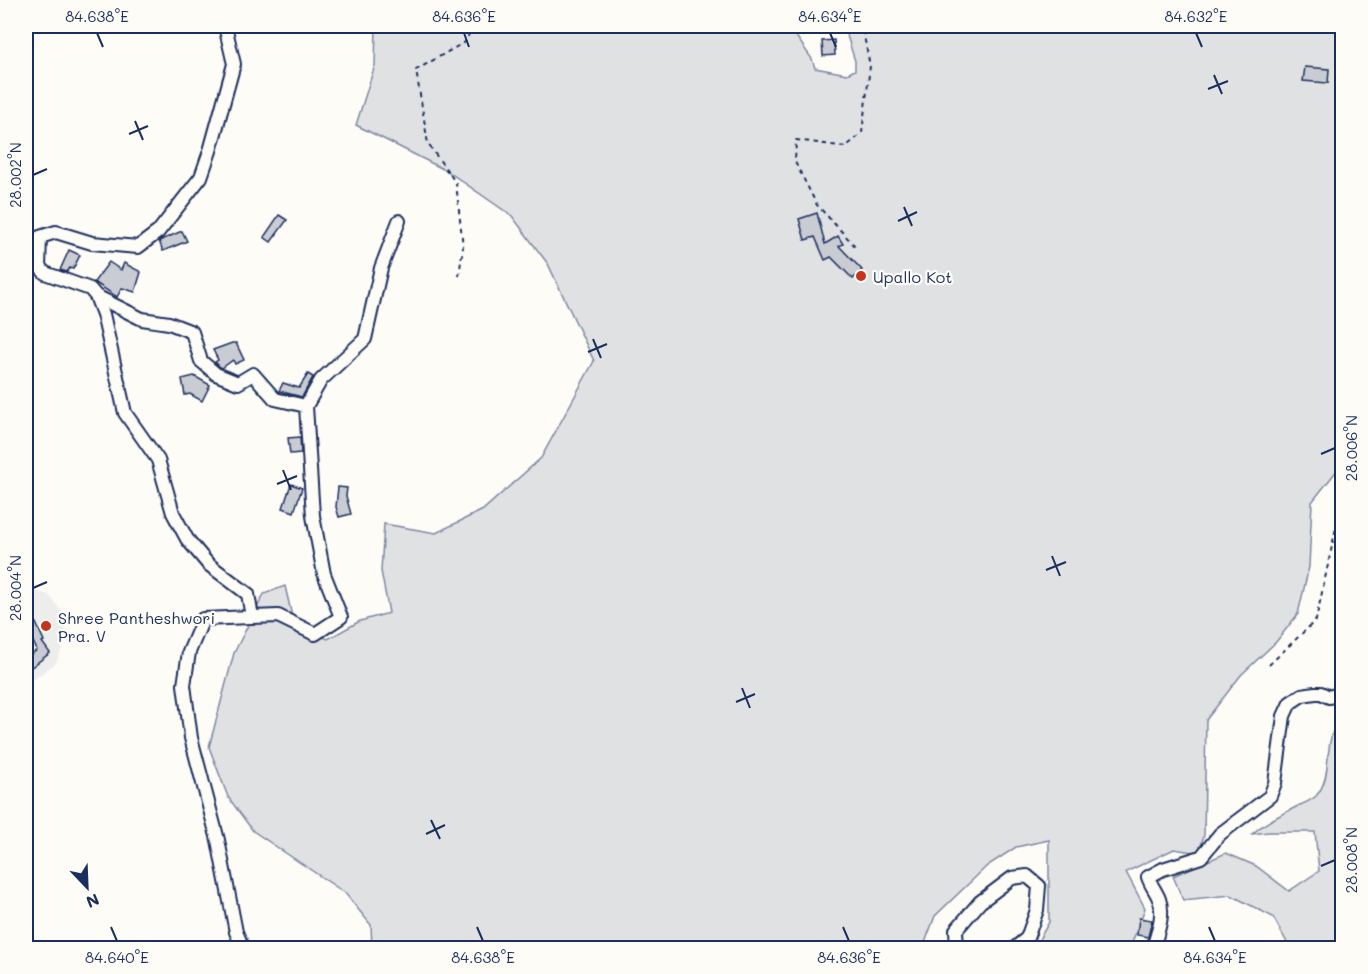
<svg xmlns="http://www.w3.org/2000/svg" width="1368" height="974" font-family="Mali,sans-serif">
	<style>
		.built { fill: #edeeec }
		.green { fill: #e0e1e3; stroke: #7e88a0; stroke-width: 1.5 }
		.building { fill: #c9ccd3; stroke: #1b2f5e; stroke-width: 1.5 }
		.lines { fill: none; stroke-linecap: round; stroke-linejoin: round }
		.minor-casing { stroke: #1b2f5e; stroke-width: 16 }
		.path { stroke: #1b2f5e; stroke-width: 2; stroke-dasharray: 4.5 4.5; stroke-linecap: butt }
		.minor { stroke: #fdfcf7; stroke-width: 12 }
		.ticks { fill: none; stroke: #1b2f5e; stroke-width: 2 }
		.poi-dot { fill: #c8321e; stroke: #fdfcf7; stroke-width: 2 }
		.labels { text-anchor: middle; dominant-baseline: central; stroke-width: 4.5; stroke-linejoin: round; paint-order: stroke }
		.poi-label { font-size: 16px; fill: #1b2f5e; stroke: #fdfcf7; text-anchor: start }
		.neatline { fill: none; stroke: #1b2f5e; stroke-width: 2 }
		.ticks-label { font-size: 15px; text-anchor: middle; fill: #1b2f5e }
	</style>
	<rect width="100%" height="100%" fill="#fdfcf7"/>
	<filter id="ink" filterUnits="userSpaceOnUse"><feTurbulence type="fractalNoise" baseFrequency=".0167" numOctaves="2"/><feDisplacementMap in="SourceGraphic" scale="12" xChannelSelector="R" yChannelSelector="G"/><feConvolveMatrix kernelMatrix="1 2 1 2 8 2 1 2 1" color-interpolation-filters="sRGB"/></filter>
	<g filter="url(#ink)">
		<path class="built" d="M 32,590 L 49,595 L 64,615 L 67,637 L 56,663 L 34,679 L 26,680 L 26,592 Z"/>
		<path class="green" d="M 376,26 L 789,26 L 812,59 L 815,68 L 847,74 L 855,70 L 855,61 L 844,26 L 1342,26 L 1342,464 L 1312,502 L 1309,567 L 1298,614 L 1276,642 L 1241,675 L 1206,720 L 1204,835 L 1199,853 L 1174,849 L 1126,872 L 1145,908 L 1130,948 L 1034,948 L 1049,922 L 1049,840 L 1016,847 L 987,866 L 935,916 L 923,948 L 372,948 L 371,925 L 345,893 L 253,831 L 228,797 L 209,747 L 234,653 L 264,594 L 285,586 L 294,625 L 328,639 L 360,621 L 389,613 L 381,571 L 384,524 L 436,533 L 483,510 L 541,458 L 594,361 L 548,264 L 512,216 L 447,171 L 356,125 L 375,65 Z
			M 1338,722 L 1342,724 L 1342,948 L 1290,948 L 1273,917 L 1231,895 L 1183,900 L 1173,876 L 1226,853 L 1256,866 L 1289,891 L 1319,871 L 1315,832 L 1268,832 L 1252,834 C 1266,821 1283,814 1300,805 C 1305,803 1312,800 1316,796 C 1334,776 1322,745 1338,722 Z"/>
		<path class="building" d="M 834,40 L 835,55 L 823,56 L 822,41 Z
			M 1305,67 L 1329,69 L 1328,83 L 1303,81 Z
			M 817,213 L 825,244 L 838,236 L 843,244 L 839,246 L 862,270 L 853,279 L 831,257 L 825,260 L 815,237 L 805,240 L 799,219 Z
			M 279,215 L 287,220 L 271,242 L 264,237 Z
			M 182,231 L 187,241 L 163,251 L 159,241 Z
			M 69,250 L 80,255 L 73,269 L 70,268 L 67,272 L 60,270 Z
			M 109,262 L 121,270 L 124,263 L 141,272 L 135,292 L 122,288 L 117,297 L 94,282 Z
			M 232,343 L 236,343 L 244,360 L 235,364 L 233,360 L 222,368 L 220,367 L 215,362 L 218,360 L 213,350 Z
			M 308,374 L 313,377 L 302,397 L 279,391 L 283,383 L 299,388 Z
			M 194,376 L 210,385 L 202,401 L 190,394 L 185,395 L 182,379 Z
			M 300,437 L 301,453 L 290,454 L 288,438 Z
			M 291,484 L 302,488 L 294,512 L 283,508 Z
			M 338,487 L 347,488 L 346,496 L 351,514 L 339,517 L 336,507 Z
			M 36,623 L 44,641 L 42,642 L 50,653 L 26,671 L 26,658 L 37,650 L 26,627 Z
			M 1139,918 L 1152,920 L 1148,937 L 1137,935 Z"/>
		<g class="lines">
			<defs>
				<path id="minor" d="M 26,252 L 45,273 L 90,289 L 96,296 L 142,319 L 169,323 L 192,332 L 201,361 L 216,374 L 238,383 L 253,374 L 275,399 L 306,406
					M 39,267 L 40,237 L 56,232 L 92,243 L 138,247 L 158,232 L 201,177 L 210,151 L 234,64 L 225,26
					M 96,296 L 103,314 L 125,413 L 158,460 L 173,513 L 187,539 L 208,564 L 248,594 L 252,617
					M 243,948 L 236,932 L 218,840 L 191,738 L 184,685 L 189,652 L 203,619 L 278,616 L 315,634 L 341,617 L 324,574 L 313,516 L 306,406 L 321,380 L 365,339 L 381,268 L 399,221
					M 957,948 L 956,930 L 980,902 L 1012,878 L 1027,876 L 1039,886 L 1037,910 L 1027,938 L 1015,948
					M 1153,948 C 1157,934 1165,914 1159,899 C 1156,891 1151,886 1148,877 L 1163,869 L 1201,857 L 1220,834 L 1270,796 L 1275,783 L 1284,716 L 1290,703 L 1302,695 L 1315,693 L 1321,693 L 1329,697 L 1342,693"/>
			</defs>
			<use href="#minor" class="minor-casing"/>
			<path class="path" d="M 1200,26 L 1202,27 L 1253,26
				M 855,246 L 817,205 L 795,162 L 796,140 L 846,147 L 862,133 L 870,66 L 862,26
				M 459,276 L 463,247 L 456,183 L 428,144 L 416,70 L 465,42 L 473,26
				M 1269,665 L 1316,620 L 1342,500"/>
			<use href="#minor" class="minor"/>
		</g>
	</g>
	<path class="ticks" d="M 97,33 L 103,47M 464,33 L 469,47M 830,33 L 836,47M 1196,33 L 1202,47M 1214,75 L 1222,94M 1208,89 L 1228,81M 135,121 L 143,140M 129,134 L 148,126M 33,175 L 47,169M 904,207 L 912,226M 898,221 L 917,212M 593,339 L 601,358M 588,352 L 607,344M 1321,454 L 1335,448M 283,470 L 291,490M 277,484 L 297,476M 1052,556 L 1060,576M 1046,570 L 1066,562M 33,588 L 47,582M 742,688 L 750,708M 736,702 L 755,694M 431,820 L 440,839M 426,834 L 445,825M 1321,866 L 1335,860M 111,927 L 117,941M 477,927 L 483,941M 843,927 L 849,941M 1209,927 L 1215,941"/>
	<g class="poi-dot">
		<circle cx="861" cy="276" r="6"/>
		<circle cx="46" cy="626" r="6"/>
	</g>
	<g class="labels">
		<g class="poi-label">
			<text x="873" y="276">Upallo Kot</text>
			<text x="58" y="617">Shree Pantheshwori<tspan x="58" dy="18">Pra. V</tspan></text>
		</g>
	</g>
	<rect width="1368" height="974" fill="none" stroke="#fdfcf7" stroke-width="66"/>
	<g transform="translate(87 887) rotate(157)" stroke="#fdfcf7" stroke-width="4.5" paint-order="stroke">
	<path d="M0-4.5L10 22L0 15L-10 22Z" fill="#1b2f5e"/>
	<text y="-9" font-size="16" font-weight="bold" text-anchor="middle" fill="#1b2f5e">N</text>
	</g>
	<rect x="33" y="33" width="1302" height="908" class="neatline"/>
	<g class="ticks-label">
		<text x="97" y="22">84.638°E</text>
		<text x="464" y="22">84.636°E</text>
		<text x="830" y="22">84.634°E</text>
		<text x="1196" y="22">84.632°E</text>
		<text transform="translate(16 175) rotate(-90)" y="5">28.002°N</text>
		<text transform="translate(1352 448) rotate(-90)" y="5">28.006°N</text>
		<text transform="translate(16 588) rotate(-90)" y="5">28.004°N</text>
		<text transform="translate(1352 860) rotate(-90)" y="5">28.008°N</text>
		<text x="117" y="963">84.640°E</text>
		<text x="483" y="963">84.638°E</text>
		<text x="849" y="963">84.636°E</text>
		<text x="1215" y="963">84.634°E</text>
	</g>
</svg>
